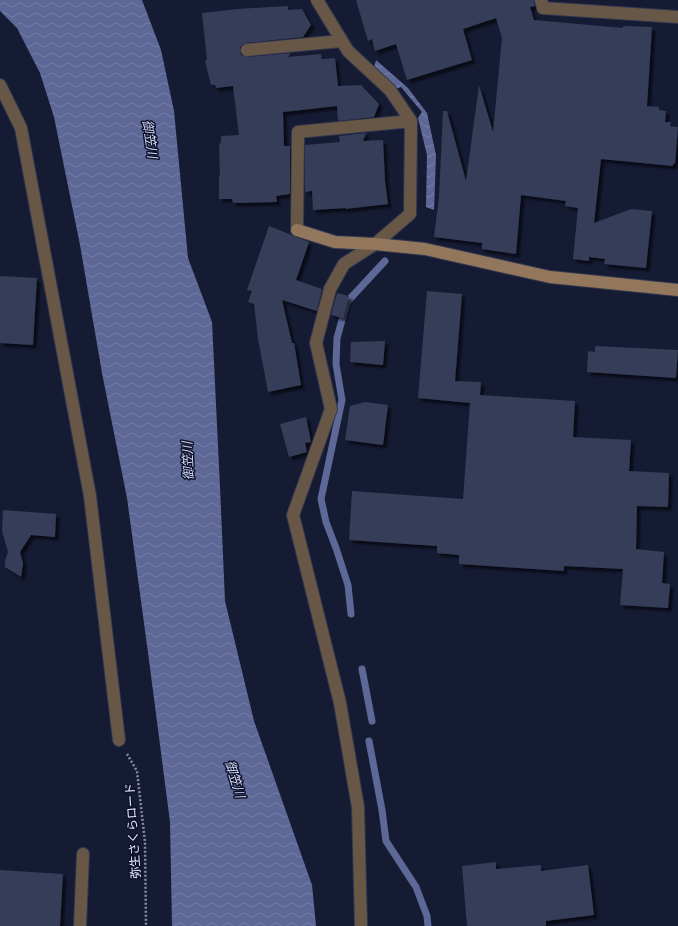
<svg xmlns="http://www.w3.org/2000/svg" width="678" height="926" font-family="'Fira Sans','Noto Sans JP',sans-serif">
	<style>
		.water { fill: url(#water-waves) }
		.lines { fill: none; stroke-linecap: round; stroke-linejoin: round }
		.stream { stroke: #5d6897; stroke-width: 7 }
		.building { fill: #353c58; filter: url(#shadow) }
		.lane-casing { stroke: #333850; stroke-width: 14 }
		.street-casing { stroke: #333850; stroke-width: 14 }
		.secondary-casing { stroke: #333850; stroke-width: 14 }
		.path { stroke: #888da3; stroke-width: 2.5; stroke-dasharray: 2 2; stroke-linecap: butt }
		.lane { stroke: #685747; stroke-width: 12 }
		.street { stroke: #685747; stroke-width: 12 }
		.secondary { stroke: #93775d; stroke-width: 12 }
		.labels { text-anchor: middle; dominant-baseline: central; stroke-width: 3; stroke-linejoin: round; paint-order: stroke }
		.street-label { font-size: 12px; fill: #e8edff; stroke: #0d122a }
		.water-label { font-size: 13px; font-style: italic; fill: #d4dcfa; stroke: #0d122a }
	</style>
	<defs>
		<pattern id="water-waves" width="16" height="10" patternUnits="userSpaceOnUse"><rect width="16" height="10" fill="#5d6897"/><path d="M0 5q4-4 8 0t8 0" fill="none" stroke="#747ea7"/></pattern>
		<filter id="shadow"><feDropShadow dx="3.5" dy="3.5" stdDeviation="1" flood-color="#0009"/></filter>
	</defs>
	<rect width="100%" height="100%" fill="#161b34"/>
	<path class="water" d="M 0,0 L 142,0 L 161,50 L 174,111 L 188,258 L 212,322 L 220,487 L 225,601 L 254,721 L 312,885 L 316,926 L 172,926 L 170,822 L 149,660 L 127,498 L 102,373 L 80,245 L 54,117 L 40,73 L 17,28 L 0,11 Z
		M 376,60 L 408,88 L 427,113 L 436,155 L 434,210 L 426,207 L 427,155 L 418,118 L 422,112 L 401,87 L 396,89 L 374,67 Z"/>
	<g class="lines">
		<path class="stream" d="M 351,614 L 348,585 L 336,548 L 326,522 L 321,499 L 342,400 L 336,364 L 337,338 L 347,302 L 385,261
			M 362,669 L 372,721
			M 369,741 L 382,810 L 386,841 L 416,887 L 427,916 L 428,926"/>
	</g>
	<path class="building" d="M 356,0 L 534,0 L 535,6 L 530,7 L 534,20 L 623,28 L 623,26 L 652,27 L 647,106 L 659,107 L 659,110 L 666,111 L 665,122 L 671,122 L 670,126 L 678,127 L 675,164 L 673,164 L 673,166 L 601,159 L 594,223 L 631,209 L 652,211 L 646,268 L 604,264 L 605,259 L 589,257 L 589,261 L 573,259 L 578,208 L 565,206 L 566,201 L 521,195 L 516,254 L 482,249 L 482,243 L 434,237 L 439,197 L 443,111 L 447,111 L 466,181 L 479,85 L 493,132 L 502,38 L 496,18 L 463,29 L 472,60 L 407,80 L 396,44 L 375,51 L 372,39 L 368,41 Z
		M 288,6 L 288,10 L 302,9 L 311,25 L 303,37 L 246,43 L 240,47 L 240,51 L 241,55 L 248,57 L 291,53 L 288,57 L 321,54 L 322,59 L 335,58 L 338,86 L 361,85 L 379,104 L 374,117 L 338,121 L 337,106 L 283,112 L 284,146 L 290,146 L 290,194 L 276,196 L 277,202 L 233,203 L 232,199 L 219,199 L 219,176 L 220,175 L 219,143 L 221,144 L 221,136 L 239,135 L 233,86 L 216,88 L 215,85 L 211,85 L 205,61 L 207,60 L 202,13 L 238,9 Z
		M 366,133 L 363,141 L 383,140 L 385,181 L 388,204 L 345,209 L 345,208 L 313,210 L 312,191 L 305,192 L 305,145 L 340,142 L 339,136 Z
		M 269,226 L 309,242 L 296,280 L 322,289 L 317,311 L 282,300 L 292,343 L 294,343 L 301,385 L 268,392 L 258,339 L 254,304 L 248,302 L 252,291 L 247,290 Z
		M 0,276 L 37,278 L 33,345 L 0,343 Z
		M 427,291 L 462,294 L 455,381 L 481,382 L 480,395 L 575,401 L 573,437 L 631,440 L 629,471 L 669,473 L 668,507 L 637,506 L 636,549 L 664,552 L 662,583 L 670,584 L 668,608 L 620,605 L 623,569 L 564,566 L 564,571 L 459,564 L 459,555 L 437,553 L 437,546 L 349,540 L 352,491 L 463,499 L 470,403 L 418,398 Z
		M 337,293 L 349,296 L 343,318 L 331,315 Z
		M 385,341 L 383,365 L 350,362 L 351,342 Z
		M 595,346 L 678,350 L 676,378 L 587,372 L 588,351 L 595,352 Z
		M 365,402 L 388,405 L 383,445 L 345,440 L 350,406 Z
		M 306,417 L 311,442 L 305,443 L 307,452 L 289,457 L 280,424 Z
		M 3,510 L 56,514 L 55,537 L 31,535 L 20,552 L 23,563 L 21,577 L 5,567 L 5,561 L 8,552 L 2,531 Z
		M 496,862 L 496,869 L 541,865 L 541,871 L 588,865 L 594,915 L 546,921 L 546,926 L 467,926 L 462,866 Z
		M 0,870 L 63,874 L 60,926 L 0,926 Z"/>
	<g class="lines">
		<defs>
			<path id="lane" d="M 80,926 L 83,854"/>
			<path id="street" d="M 317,0 L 348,51 L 390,90 L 411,121 L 410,214 L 375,244 L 344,264 L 330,289 L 316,343 L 331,409 L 293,515 L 340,703 L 358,807 L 361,926
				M 541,0 L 543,8 L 678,17
				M 247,50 L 341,41
				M 0,85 L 21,128 L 90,496 L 119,740
				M 297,230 L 298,132 L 411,121"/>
			<path id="secondary" d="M 297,230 L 335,242 L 375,244 L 425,249 L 550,277 L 678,290"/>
		</defs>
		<use href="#lane" class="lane-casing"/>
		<use href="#street" class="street-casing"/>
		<use href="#secondary" class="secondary-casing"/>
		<path class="path" d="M 127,754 L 137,771 L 145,842 L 146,926"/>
		<use href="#lane" class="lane"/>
		<use href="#street" class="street"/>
		<use href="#secondary" class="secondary"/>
	</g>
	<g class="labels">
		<g class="street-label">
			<text transform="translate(133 831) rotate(-94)">弥生さくらロード</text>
		</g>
		<g class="water-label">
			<text transform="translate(150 139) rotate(82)">御笠川</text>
			<text transform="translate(188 461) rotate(-93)">御笠川</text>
			<text transform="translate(235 779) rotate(73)">御笠川</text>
		</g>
	</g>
</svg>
